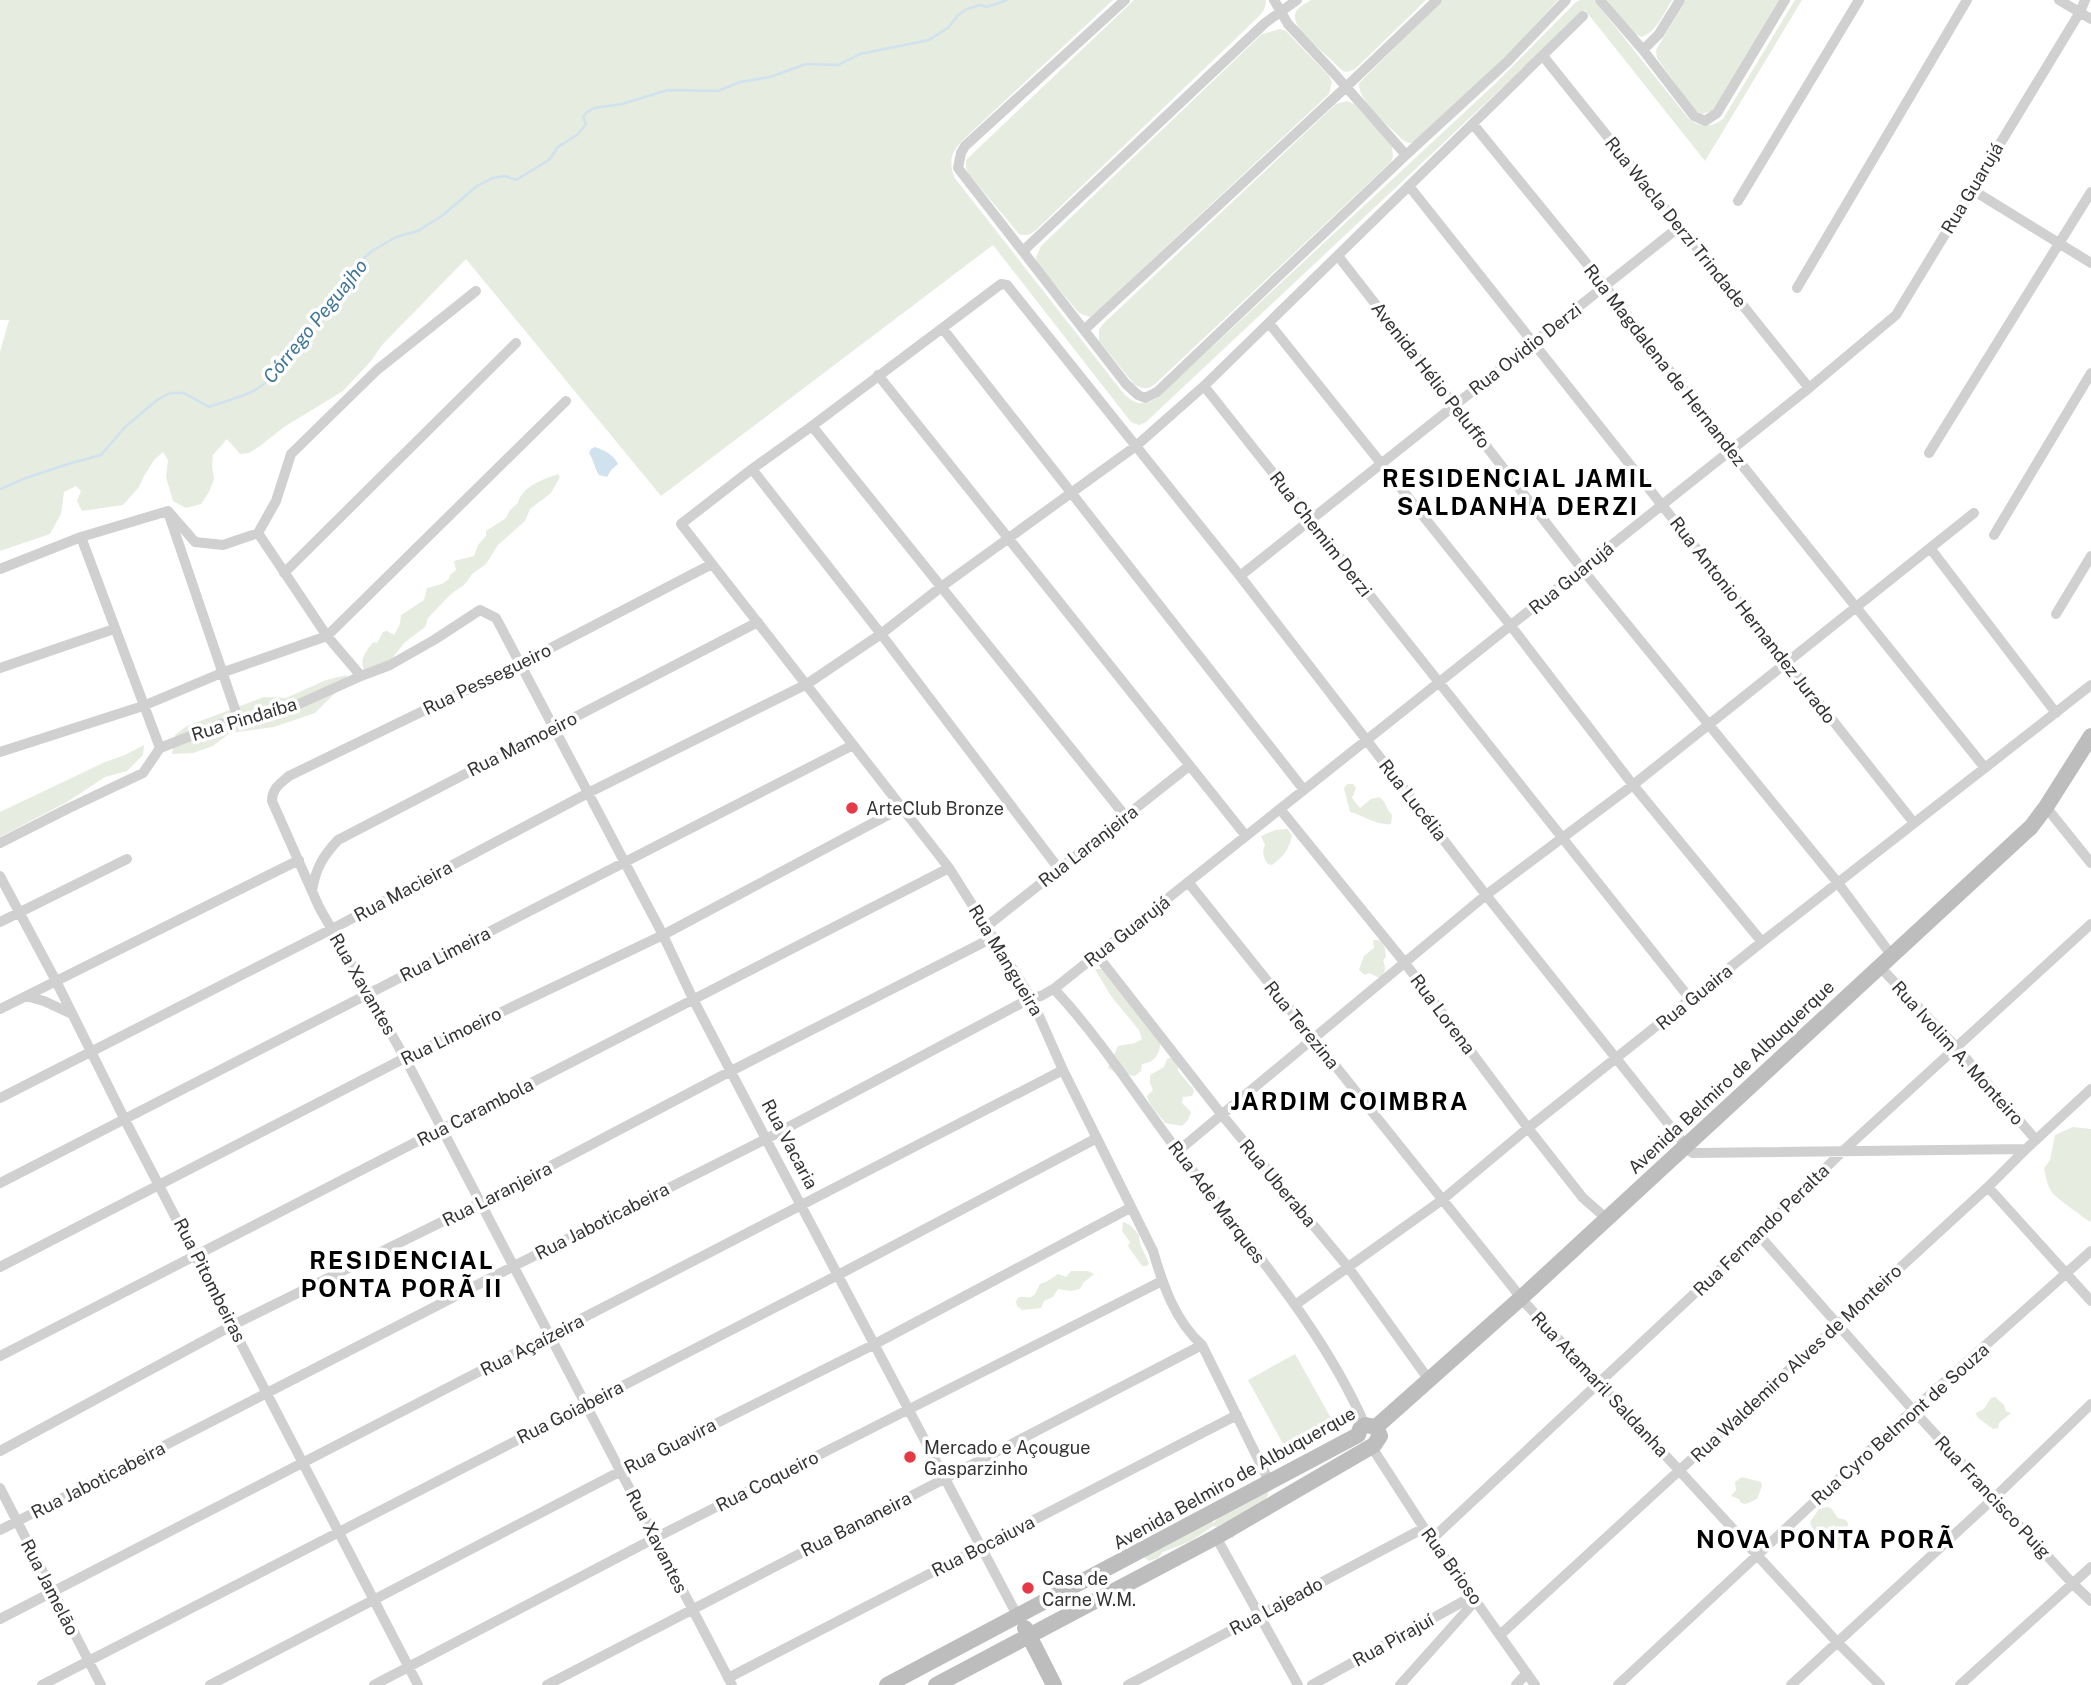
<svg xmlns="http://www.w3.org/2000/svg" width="2091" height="1685" font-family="'Public Sans',sans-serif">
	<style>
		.green { fill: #e6ecdf }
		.water { fill: #cfe2ee }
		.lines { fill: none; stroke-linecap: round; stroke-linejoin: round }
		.stream { stroke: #cfe2ee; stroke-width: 2.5 }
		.street { stroke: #d0d0d0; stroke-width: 10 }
		.secondary { stroke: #bdbdbd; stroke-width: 16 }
		.poi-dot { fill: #e63946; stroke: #fff; stroke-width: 2.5 }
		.labels { text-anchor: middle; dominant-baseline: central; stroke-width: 7; stroke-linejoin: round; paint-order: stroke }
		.street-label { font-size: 18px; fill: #333; stroke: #fff }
		.poi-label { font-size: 18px; fill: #333; stroke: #fff; text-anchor: start }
		.water-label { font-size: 19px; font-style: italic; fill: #3f7597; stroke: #fff }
		.district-label { font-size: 24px; font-weight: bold; letter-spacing: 2px; fill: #000; stroke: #fff }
	</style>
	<rect width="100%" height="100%" fill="#fff"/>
	<path class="green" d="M 0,0 L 1113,0 L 966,137 C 952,151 948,158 954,177 L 1124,394 C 1136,405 1144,406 1157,398 L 1496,83 L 1576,2 L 1580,0 L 1594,0 L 1688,118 C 1700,128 1710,128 1723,119 L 1795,0 L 1802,0 L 1705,161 L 1585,10 L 1146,422 L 1139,425 L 1131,422 L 993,245 L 661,496 L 466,259 L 382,345 L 371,361 L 343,391 L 284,427 L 260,446 L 249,453 L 240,454 L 227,439 L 213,455 L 212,466 L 214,479 L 209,492 L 201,504 L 186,508 L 173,501 L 166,477 L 168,460 L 163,452 L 154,460 L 144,476 L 139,487 L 123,505 L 82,511 L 77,501 L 81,491 L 76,486 L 64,492 L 61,514 L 50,534 L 0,551 L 0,352 L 9,320 L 0,320 Z
		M 1134,0 L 1266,0 C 1266,11 1260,15 1253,22 L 1037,229 C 1031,234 1027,237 1019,234 L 968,173 L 966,167 L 966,160 Z
		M 1311,0 L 1426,0 L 1355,69 L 1347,72 L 1343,71 L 1301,32 C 1290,13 1294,10 1311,0 Z
		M 1443,0 L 1558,0 L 1514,49 L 1415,142 L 1409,143 L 1404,141 C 1391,128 1357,101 1359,83 Z
		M 1607,0 L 1672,0 C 1664,13 1657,31 1642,37 L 1634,33 Z
		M 1686,0 L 1782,0 L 1714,110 L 1700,115 L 1695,111 L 1657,58 L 1656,50 Z
		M 1280,29 L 1286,31 L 1329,76 L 1332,82 L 1329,94 L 1094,314 L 1090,317 L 1079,313 L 1037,263 L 1036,257 L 1041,246 L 1262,34 Z
		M 1347,101 L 1354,104 L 1392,146 L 1393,157 L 1391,162 L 1155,384 C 1148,390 1142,389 1134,384 L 1099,341 L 1099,330 L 1102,325 L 1336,104 Z
		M 558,474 L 560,477 L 551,493 L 530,509 L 525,521 L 498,545 L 486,564 L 472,574 L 465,584 L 451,594 L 428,618 L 425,627 L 404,643 L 391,660 L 365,672 C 358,659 366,652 373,642 L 377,643 L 383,632 L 387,631 L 394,635 L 400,624 L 401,615 L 424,600 L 427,588 L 442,584 L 449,579 L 450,575 L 456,570 L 454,561 L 474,556 L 478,545 L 486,536 L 486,531 L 506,518 L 510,510 L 518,503 C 522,486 544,479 558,474 Z
		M 347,675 L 344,684 L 315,713 L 274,727 L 230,733 L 213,746 L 193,753 L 172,754 L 175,735 L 187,726 L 264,697 L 286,698 L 326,680 Z
		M 144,745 L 143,755 L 127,771 L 105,777 L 67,802 L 0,837 L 0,812 L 105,762 L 125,755 Z
		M 1347,784 L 1353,784 L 1356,788 L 1352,798 L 1360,808 L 1371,799 L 1379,797 C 1387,802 1386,810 1392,815 L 1391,824 C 1377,826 1363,815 1350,812 L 1344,788 Z
		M 1288,829 L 1292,836 C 1289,849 1284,856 1272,865 L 1268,864 C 1263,859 1262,850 1265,845 L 1261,836 L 1275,830 Z
		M 1373,940 C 1385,939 1385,947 1386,957 L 1383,960 C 1386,969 1386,971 1380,978 L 1369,973 L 1365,975 L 1359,970 L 1364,956 L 1374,948 Z
		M 1095,969 L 1104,969 L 1160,1040 C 1161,1053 1156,1062 1142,1064 L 1141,1071 L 1135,1076 L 1116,1073 L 1108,1068 L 1118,1046 L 1135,1043 L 1142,1039 L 1139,1030 L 1111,996 Z
		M 1173,1057 L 1178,1061 L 1178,1071 L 1194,1090 L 1192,1096 L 1183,1097 L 1182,1103 L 1191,1112 L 1188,1120 L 1182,1126 L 1165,1123 C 1159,1114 1149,1106 1147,1096 L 1153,1090 L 1150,1083 L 1150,1075 L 1164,1067 L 1167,1059 Z
		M 2073,1127 L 2091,1129 L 2091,1222 C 2084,1219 2079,1213 2072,1209 C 2052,1193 2049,1195 2044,1168 L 2050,1160 L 2055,1135 Z
		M 1123,1222 L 1130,1225 L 1139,1235 L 1140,1244 L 1149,1263 L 1147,1266 L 1142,1266 L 1128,1246 L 1130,1242 L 1122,1231 Z
		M 1071,1271 L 1088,1271 L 1094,1274 L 1083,1283 L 1080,1289 L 1071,1291 L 1058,1289 L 1053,1297 L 1044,1301 L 1041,1308 L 1022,1310 L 1017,1306 L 1016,1302 C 1019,1293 1025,1299 1031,1297 L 1035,1294 L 1040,1284 L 1046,1282 L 1058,1274 L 1066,1277 Z
		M 1295,1354 L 1336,1427 L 1288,1453 L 1248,1380 Z
		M 1995,1397 L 2004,1405 L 2006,1411 L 2011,1413 L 1999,1423 L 1998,1428 L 1993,1429 L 1977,1417 L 1976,1413 L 1984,1409 L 1991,1398 Z
		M 1742,1477 L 1761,1482 L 1762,1486 L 1757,1499 L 1746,1504 L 1741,1503 L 1739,1499 L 1731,1496 L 1736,1490 L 1735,1482 Z
		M 1268,1491 L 1268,1495 L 1266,1499 L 1241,1515 L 1238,1532 L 1233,1538 L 1224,1538 L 1224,1524 L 1221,1524 L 1218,1527 L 1213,1526 L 1191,1541 L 1163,1552 L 1158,1558 L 1149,1561 L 1143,1556 L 1210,1518 L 1213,1523 L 1220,1516 Z
		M 1827,1507 L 1831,1508 L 1838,1518 L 1846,1520 L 1848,1523 C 1848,1532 1843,1540 1841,1549 L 1834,1551 C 1826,1542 1830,1538 1836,1529 L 1834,1525 L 1821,1534 L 1814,1533 L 1810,1522 L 1819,1509 Z"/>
	<path class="water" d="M 595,447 C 604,450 614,455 618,464 L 611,470 L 607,477 L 599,475 C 594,467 594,460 589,453 L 591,449 Z"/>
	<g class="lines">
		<path class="stream" d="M 0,489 L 26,478 L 68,464 L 101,455 L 125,427 L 157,400 L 170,393 L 184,393 L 209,407 C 241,395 269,394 282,357 L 344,289 L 365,257 L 372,251 L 396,237 L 418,231 L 443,215 L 477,186 L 493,178 L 505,176 L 516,180 L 549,160 L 558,147 L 577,135 L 586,124 L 583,117 L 586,113 L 594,108 L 622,104 L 668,90 L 718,91 L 740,82 L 770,77 L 806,64 L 838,65 L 860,54 L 929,40 L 949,27 L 957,16 L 967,9 L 980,5 L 987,7 L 1007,0"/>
		<path class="street" d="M 1125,0 L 965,146 L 961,153 L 958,168 L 1126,384 L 1138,395 L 1145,398 L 1157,392 L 1406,155 L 1508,61 L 1566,0
			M 1274,0 L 1288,24 L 1332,71 L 1406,155
			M 1600,0 L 1643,50 L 1694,116 L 1705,121 L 1717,113 L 1785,0
			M 2059,0 L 2091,19
			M 1643,50 L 1659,34 L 1680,0
			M 1543,56 L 1809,388
			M 1473,124 L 1605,286 L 1730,450 L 1985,768
			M 1409,186 L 1914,823
			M 1971,189 L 2091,263
			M 1738,201 L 1859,0
			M 1023,251 L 1265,23 L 1297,0
			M 1338,256 L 1582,569 L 1838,883 L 1892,956
			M 1797,288 L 1967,0
			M 1269,323 L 1511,626 L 1633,785 L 1762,942
			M 943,329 L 1304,790
			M 1084,330 L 1346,87 L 1437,0
			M 878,375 L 1246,836
			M 1204,386 L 1691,1000
			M 812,426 L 1126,817
			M 1929,453 L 2091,192
			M 752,469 L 881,634 L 1059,869
			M 170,518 L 239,721
			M 1994,535 L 2091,373
			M 81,537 L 160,748
			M 1930,548 L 2056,713
			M 712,564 L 520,664 L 289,776 C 280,784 272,788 272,801 L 319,907 L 405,1058 L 732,1685
			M 0,569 L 81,537 L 168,511 L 195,542 L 223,545 L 258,533
			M 284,573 L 516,343
			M 1240,576 L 1679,227
			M 2056,614 L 2091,556
			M 0,668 L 114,629
			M 361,676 L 327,636 L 258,533 L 276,501 L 291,454 L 377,370 L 476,291
			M 0,752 L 143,706 L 224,672 L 327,636 L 566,401
			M 2046,807 L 2091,863
			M 1280,809 L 1405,963 L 1528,1128 L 1583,1198 L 1606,1218
			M 0,843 L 67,809 L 143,773 L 160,748 L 221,724 L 290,708 L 361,676 L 390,665 L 434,640 L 480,610 L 496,618 L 663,935 L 693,999 L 766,1139 L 1018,1617
			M 0,876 L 56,981 L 125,1120 L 418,1685
			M 1188,882 L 1527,1305 L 1837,1642 L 1880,1685
			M 312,890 C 316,868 323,856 338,840 L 758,622
			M 0,922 L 127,859
			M 987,926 L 1189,766
			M 1097,955 L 1222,1115 L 1348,1267 L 1429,1380
			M 1880,967 L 1957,1048 L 2036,1140
			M 1054,989 C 1101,1039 1138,1099 1180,1154 C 1245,1241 1321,1325 1365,1425
			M 26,996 L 44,1001 L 72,1014
			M 0,1009 L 299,860
			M 0,1098 L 332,929 L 588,793 L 807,684 L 881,634 L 941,587 L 1136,446 L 1204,386 L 1583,16
			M 1178,1151 L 1486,895 L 1633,785 L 1974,513
			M 0,1183 L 853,745
			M 1988,1187 L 2091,1301
			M 1758,1234 L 1913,1410 L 2073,1584 L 2091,1601
			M 0,1267 L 405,1058 L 663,935 L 903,807
			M 1295,1305 L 1442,1200 L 1528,1128 L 1762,942 L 2091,685
			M 0,1356 L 949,868
			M 1371,1446 L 1424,1528 L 1535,1685
			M 0,1451 L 233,1325 L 482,1202 L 731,1071 L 994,937
			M 1270,1483 L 1202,1345 C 1175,1321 1163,1285 1153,1251 L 1063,1070 L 1031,998 L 949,868 L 681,524 L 752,469 L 812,426 L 1001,284 L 1007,285 L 1240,576 L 1486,895 L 1690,1151 L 1693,1153 L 2026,1149
			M 0,1488 L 101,1685
			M 0,1530 L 514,1266 L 766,1139 L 1031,998 L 1041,996 L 1055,988 L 1809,388 L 1896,315 L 2080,12 L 2085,0
			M 1216,1537 L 1298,1685
			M 1432,1539 L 1758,1234 L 1844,1150 L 2091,924
			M 0,1619 C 354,1436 710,1256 1063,1070
			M 1500,1635 L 1988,1187 L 2026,1149 L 2091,1089
			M 728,1678 L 1237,1415
			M 42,1685 L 838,1275 L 1097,1138
			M 210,1685 L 621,1471 L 875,1344 L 1130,1208
			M 374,1685 L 655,1538 L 1162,1281
			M 547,1685 L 1202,1345
			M 1128,1685 L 1424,1528
			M 1312,1685 L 1473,1596
			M 1400,1685 L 1476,1600
			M 1516,1685 L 1527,1673
			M 1618,1685 L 1913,1410 L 2091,1251
			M 1791,1685 L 1994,1498 L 2091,1404
			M 1960,1685 L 2091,1567"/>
		<path class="secondary" d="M 1376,1427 L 1521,1298 L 2031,827 L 2046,807 L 2091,736
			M 1025,1628 L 1054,1685
			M 887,1685 L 1358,1435 L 1360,1429 L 1365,1425 L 1376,1427
			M 936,1685 L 1216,1537 L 1374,1445 L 1380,1436 L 1376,1427"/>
	</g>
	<g class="poi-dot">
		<circle cx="852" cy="808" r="7"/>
		<circle cx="910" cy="1457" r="7"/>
		<circle cx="1028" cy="1588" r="7"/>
	</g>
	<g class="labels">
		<g class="street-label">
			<text transform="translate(1972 188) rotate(-59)">Rua Guarujá</text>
			<text transform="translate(1676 222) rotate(51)">Rua Wacla Derzi Trindade</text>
			<text transform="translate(1525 349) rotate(-38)">Rua Ovidio Derzi</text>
			<text transform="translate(1665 365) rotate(52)">Rua Magdalena de Hernandez</text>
			<text transform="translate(1431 375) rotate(52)">Avenida Hélio Peluffo</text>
			<text transform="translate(1321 534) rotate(52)">Rua Chemim Derzi</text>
			<text transform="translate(1571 578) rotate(-39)">Rua Guarujá</text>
			<text transform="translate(1753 620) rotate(52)">Rua Antonio Hernandez Jurado</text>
			<text transform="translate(487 679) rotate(-26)">Rua Pessegueiro</text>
			<text transform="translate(244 719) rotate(-17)">Rua Pindaíba</text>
			<text transform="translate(522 744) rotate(-27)">Rua Mamoeiro</text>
			<text transform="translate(1413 800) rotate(52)">Rua Lucélia</text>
			<text transform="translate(1088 846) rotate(-38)">Rua Laranjeira</text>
			<text transform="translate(403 891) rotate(-28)">Rua Macieira</text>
			<text transform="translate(1127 931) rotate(-38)">Rua Guarujá</text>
			<text transform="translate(445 954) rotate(-27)">Rua Limeira</text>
			<text transform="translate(1006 960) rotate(59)">Rua Mangueira</text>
			<text transform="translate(363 984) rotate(60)">Rua Xavantes</text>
			<text transform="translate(1694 997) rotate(-39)">Rua Guaira</text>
			<text transform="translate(1443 1014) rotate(53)">Rua Lorena</text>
			<text transform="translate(1302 1025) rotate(51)">Rua Terezina</text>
			<text transform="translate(451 1036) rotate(-26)">Rua Limoeiro</text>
			<text transform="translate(1958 1053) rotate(48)">Rua Ivolim A. Monteiro</text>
			<text transform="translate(1731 1077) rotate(-43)">Avenida Belmiro de Albuquerque</text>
			<text transform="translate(475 1112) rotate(-27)">Rua Carambola</text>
			<text transform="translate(790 1144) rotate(62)">Rua Vacaria</text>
			<text transform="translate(1278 1183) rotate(50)">Rua Uberaba</text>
			<text transform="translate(497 1194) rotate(-27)">Rua Laranjeira</text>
			<text transform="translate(1217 1202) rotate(53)">Rua Ade Marques</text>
			<text transform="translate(602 1221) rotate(-27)">Rua Jaboticabeira</text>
			<text transform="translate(1761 1230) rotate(-44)">Rua Fernando Peralta</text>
			<text transform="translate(210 1280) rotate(63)">Rua Pitombeiras</text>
			<text transform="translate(532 1345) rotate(-27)">Rua Açaízeira</text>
			<text transform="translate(1796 1363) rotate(-43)">Rua Waldemiro Alves de Monteiro</text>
			<text transform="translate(1600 1384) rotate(47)">Rua Atamaril Saldanha</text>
			<text transform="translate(570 1412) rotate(-27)">Rua Goiabeira</text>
			<text transform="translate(1900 1424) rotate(-42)">Rua Cyro Belmont de Souza</text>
			<text transform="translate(670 1446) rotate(-27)">Rua Guavira</text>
			<text transform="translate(1234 1478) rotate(-29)">Avenida Belmiro de Albuquerque</text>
			<text transform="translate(98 1480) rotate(-27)">Rua Jaboticabeira</text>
			<text transform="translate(767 1481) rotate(-27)">Rua Coqueiro</text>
			<text transform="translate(1993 1497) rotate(47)">Rua Francisco Puig</text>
			<text transform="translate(856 1524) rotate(-27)">Rua Bananeira</text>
			<text transform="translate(657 1541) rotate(63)">Rua Xavantes</text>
			<text transform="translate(983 1546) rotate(-27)">Rua Bocaiuva</text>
			<text transform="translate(1452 1566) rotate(54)">Rua Brioso</text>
			<text transform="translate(50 1587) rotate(63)">Rua Jamelão</text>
			<text transform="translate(1276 1606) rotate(-28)">Rua Lajeado</text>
			<text transform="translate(1393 1640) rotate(-29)">Rua Pirajuí</text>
		</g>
		<g class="poi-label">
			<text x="866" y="808">ArteClub Bronze</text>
			<text x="924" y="1447">Mercado e Açougue<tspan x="924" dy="21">Gasparzinho</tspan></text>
			<text x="1042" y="1578">Casa de<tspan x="1042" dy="21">Carne W.M.</tspan></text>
		</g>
		<g class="water-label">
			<text transform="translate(315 321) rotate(-51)">Córrego Peguajho</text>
		</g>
		<g class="district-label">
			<text x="1518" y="478">RESIDENCIAL JAMIL<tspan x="1518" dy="28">SALDANHA DERZI</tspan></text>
			<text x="1350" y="1101">JARDIM COIMBRA</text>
			<text x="402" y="1260">RESIDENCIAL<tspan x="402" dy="28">PONTA PORÃ II</tspan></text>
			<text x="1826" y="1539">NOVA PONTA PORÃ</text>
		</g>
	</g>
</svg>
